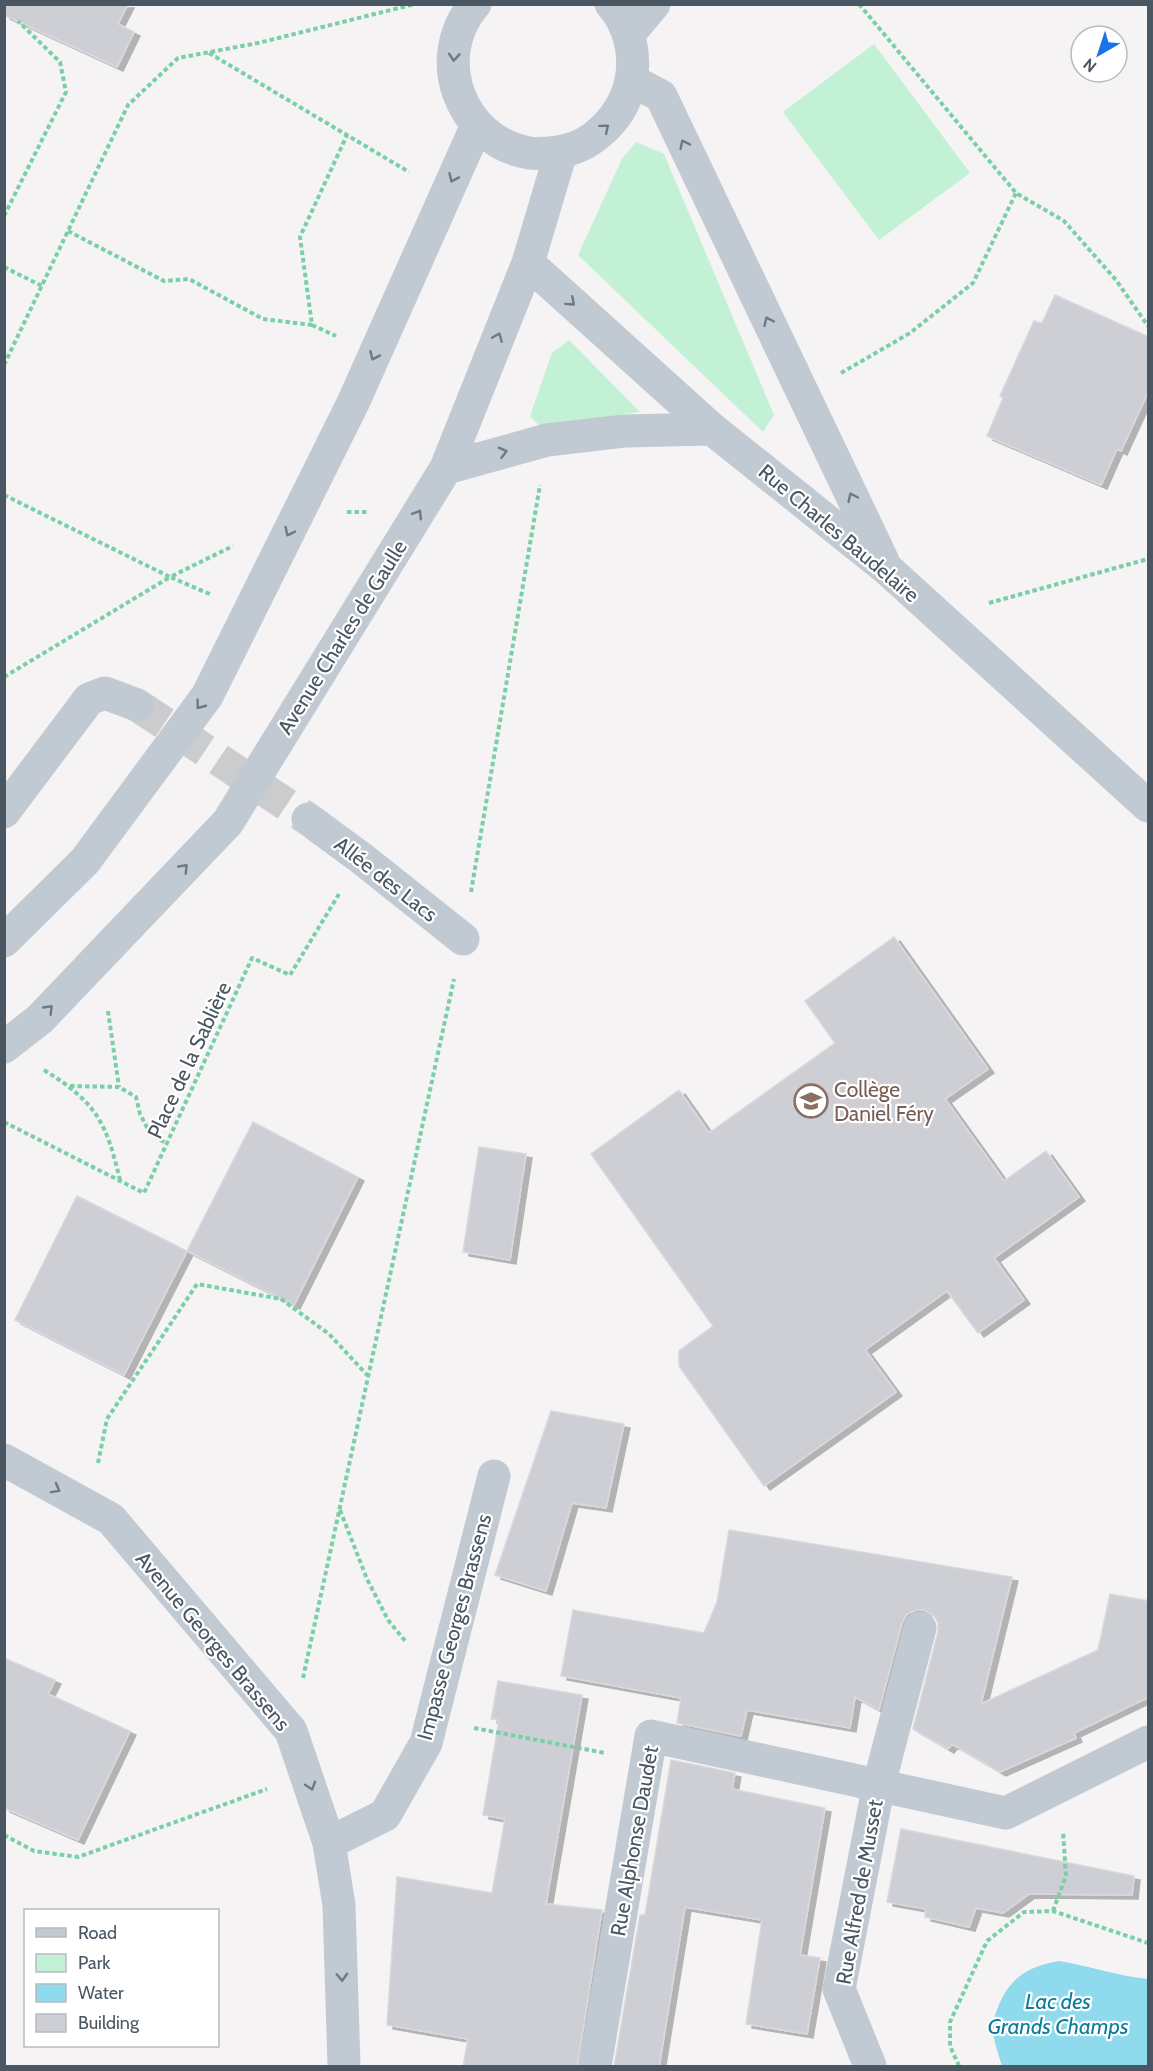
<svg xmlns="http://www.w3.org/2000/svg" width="1153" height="2071" font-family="Cabin,sans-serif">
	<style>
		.green { fill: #c3f1d5 }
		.water { fill: #90daee }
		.building { fill: #cdcfd5; stroke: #d7d9de; stroke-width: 1.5; filter: url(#shadow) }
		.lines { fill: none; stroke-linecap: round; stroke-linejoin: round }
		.pedestrian-tunnel { stroke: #caccce; stroke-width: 33; stroke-dasharray: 33 16; stroke-linecap: butt }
		.path { stroke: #7ad0a6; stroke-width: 4; stroke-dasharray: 4.5 3; stroke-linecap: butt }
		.pedestrian { stroke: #c1cad2; stroke-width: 33 }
		.minor { stroke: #c1cad2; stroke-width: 33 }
		.tertiary { stroke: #c1cad2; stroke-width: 33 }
		.oneway { stroke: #6e7983 }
		.labels { text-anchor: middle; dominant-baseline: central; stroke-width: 4.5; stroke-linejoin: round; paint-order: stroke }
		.street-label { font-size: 21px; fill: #4a5661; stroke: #fff }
		.education-label { font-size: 21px; fill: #785e54; stroke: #fff; text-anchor: start }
		.water-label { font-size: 22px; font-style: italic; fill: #0c7c9b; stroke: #fff }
	</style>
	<defs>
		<filter id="shadow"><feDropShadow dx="6" dy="4" stdDeviation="0" flood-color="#0004"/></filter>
	</defs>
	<rect width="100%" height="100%" fill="#f5f3f3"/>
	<path class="green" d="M 874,44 L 970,173 L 879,240 L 783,112 Z
		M 636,142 L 664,154 L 774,415 L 763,432 L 578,255 L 622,159 Z
		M 569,340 L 640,412 L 540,426 L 530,416 L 552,353 Z"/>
	<path class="water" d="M 1059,1961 C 1089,1966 1118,1976 1148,1979 L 1148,2066 L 1002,2066 C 999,2056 995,2045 993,2034 C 991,2025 995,2015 998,2007 C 1010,1977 1029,1966 1059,1961 Z"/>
	<path class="building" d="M 4,4 L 128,4 L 118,24 L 134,32 L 117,67 L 4,15 Z
		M 1055,295 L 1149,337 L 1149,390 L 1121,451 L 1117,449 L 1101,485 L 987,436 L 1003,398 L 1000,396 L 1034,321 L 1042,323 Z
		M 894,937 L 988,1069 L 945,1099 L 1004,1181 L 1046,1151 L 1079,1197 L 994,1258 L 1024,1300 L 978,1333 L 947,1291 L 865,1350 L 896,1392 L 764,1486 L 679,1366 L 679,1351 L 713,1326 L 591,1154 L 679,1090 L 709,1133 L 835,1043 L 805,1001 Z
		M 253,1122 L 358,1177 L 294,1305 L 187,1251 Z
		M 479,1147 L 526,1154 L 510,1260 L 463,1252 Z
		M 77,1196 L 187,1251 L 124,1375 L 15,1320 Z
		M 551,1411 L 624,1424 L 606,1508 L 572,1503 L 546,1591 L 495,1575 Z
		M 729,1530 L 1012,1577 L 981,1704 L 1098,1650 L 1110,1594 L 1149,1601 L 1149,1697 L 1074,1733 L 1076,1738 L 1000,1772 L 952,1744 L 948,1749 L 913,1729 L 938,1632 L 938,1623 L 934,1615 L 924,1610 L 916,1610 L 907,1614 L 902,1623 L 879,1710 L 855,1697 L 850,1728 L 747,1710 L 741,1736 L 677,1723 L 681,1698 L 561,1676 L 573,1610 L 704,1633 L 717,1602 Z
		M 4,1658 L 55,1680 L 48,1694 L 130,1731 L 78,1840 L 4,1808 Z
		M 498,1681 L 582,1695 L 546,1904 L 602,1910 L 577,2067 L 463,2067 L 468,2039 L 387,2025 L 397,1877 L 492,1893 L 505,1819 L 483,1815 L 499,1720 L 491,1719 Z
		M 671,1760 L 735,1773 L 732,1789 L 825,1808 L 800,1955 L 820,1958 L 807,2034 L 746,2024 L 762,1920 L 685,1907 L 659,2067 L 614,2067 L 640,1915 L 645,1915 Z
		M 901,1829 L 1134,1876 L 1132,1895 L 1029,1894 L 1003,1913 L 976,1908 L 969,1927 L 925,1917 L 926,1909 L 887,1902 Z"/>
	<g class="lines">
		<path class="pedestrian-tunnel" d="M 137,705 L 308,819"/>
		<path class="path" d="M 859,4 L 1016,193 L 1064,221 L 1116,280 L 1148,326
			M 209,53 L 409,172
			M 4,216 L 66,92 L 60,62 L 18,21
			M 68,231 L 164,281 L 189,279 L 263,319 L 312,325 L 300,237 L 347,135
			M 4,267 L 42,286
			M 312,325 L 336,336
			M 4,365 L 128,105 L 178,58 L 258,43 L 415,4
			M 841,373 L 910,333 L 973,283 L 1016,193
			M 4,495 L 170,577 L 233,546
			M 347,512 L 369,512
			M 989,603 L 1148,559
			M 4,677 L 170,577 L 212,595
			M 471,892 L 540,485
			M 108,1011 L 119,1087
			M 44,1070 C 97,1103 106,1122 120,1180
			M 70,1086 L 119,1087 L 136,1097 L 140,1114 L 150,1133 L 167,1144
			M 4,1122 L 144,1193 L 252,958 L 290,975 L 339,894
			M 98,1463 L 107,1419 L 197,1284 L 281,1299 L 329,1334 L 368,1376
			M 340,1510 L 367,1579 L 388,1620 L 406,1642
			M 303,1678 L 454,979
			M 474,1728 L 605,1753
			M 4,1835 L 34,1851 L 78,1857 L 267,1789
			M 1053,1911 L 1066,1876 L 1063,1831
			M 959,2066 L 950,2046 L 950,2022 L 987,1941 L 1024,1912 L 1053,1911 L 1148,1943"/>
		<path class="pedestrian" d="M 4,812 L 89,699 L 105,693 L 137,705
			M 308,819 L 361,858 L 463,939"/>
		<path class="minor" d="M 631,80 L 661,96 L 883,561
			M 528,263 L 712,429 L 886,568 L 1148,806
			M 446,468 L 547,440 L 624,431 L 712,429
			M 4,941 L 85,861 L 207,696 L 353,403 L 477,125
			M 4,1047 L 40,1019 L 228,822 L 446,468 L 528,263 L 561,152
			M 329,1843 L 385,1815 L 426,1743 L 494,1476
			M 595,2066 L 651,1736 L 1006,1813 L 1148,1742
			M 870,2066 L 839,1989 L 879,1784 L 920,1628"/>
		<path class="tertiary" d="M 475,4 C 429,57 460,141 529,153 C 535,154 542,153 548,153 C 566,152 584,146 598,134 C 615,120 626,103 631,81 C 636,55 630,25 611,4
			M 629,34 L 654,4
			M 4,1460 L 111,1519 L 291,1731 L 329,1843 L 339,1905 L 344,2066"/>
	</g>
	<defs><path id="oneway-chevron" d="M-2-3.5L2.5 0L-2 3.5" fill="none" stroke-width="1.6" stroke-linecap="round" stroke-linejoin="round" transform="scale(1.5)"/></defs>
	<g class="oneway">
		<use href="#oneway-chevron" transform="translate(454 57) rotate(94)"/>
		<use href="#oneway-chevron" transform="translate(605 128) rotate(-40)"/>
		<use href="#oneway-chevron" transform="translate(684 144) rotate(-115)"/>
		<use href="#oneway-chevron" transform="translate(453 178) rotate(114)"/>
		<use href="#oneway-chevron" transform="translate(571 302) rotate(42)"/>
		<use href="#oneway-chevron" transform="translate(768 321) rotate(-115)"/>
		<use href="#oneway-chevron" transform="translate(498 337) rotate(-68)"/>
		<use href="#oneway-chevron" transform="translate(374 356) rotate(114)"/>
		<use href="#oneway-chevron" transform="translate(503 452) rotate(-15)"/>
		<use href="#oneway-chevron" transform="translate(852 497) rotate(-115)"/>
		<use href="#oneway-chevron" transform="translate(418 514) rotate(-58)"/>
		<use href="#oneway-chevron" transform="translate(289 532) rotate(116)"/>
		<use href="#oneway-chevron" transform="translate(200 705) rotate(127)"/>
		<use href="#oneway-chevron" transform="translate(184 868) rotate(-46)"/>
		<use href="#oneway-chevron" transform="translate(49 1009) rotate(-46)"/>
		<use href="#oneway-chevron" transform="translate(56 1489) rotate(29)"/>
		<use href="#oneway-chevron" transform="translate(311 1786) rotate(72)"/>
		<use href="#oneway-chevron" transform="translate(342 1977) rotate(88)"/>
	</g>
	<defs>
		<symbol id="school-ring" viewBox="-11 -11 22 22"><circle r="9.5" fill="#fff" stroke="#8d6e63" stroke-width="1.5"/><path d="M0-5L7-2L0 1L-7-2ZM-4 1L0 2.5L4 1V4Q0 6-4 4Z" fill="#8d6e63"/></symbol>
	</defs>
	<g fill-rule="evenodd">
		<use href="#school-ring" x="792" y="1082" width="38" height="38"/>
	</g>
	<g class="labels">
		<g class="street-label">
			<text transform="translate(839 533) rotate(40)">Rue Charles Baudelaire</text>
			<text transform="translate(342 637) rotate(-58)">Avenue Charles de Gaulle</text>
			<text transform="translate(386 879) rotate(38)">Allée des Lacs</text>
			<text transform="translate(189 1060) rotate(-65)">Place de la Sablière</text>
			<text transform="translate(454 1627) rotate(-75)">Impasse Georges Brassens</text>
			<text transform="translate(213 1641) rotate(50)">Avenue Georges Brassens</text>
			<text transform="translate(634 1841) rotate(-80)">Rue Alphonse Daudet</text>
			<text transform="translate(859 1892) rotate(-80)">Rue Alfred de Musset</text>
		</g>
		<g class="education-label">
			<text x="834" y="1089">Collège<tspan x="834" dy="24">Daniel Féry</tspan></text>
		</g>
		<g class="water-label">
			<text x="1058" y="2001">Lac des<tspan x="1058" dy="25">Grands Champs</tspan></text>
		</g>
	</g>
	<rect width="1153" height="2071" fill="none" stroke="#4a5661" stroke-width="12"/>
	<rect x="24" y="1909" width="195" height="138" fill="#ffffff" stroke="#b7bbc0" stroke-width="1.5"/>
	<rect x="36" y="1928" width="30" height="9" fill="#c1cad2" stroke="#b7bbc0" stroke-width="1.5"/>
	<text x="78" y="1939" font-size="18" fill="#4a5661">Road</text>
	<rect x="36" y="1954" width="30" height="18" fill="#c3f1d5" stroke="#b7bbc0" stroke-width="1.5"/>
	<text x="78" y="1969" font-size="18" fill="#4a5661">Park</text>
	<rect x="36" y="1984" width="30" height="18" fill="#90daee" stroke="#b7bbc0" stroke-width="1.5"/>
	<text x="78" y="1999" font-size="18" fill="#4a5661">Water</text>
	<rect x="36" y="2014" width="30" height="18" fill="#cdcfd5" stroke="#b7bbc0" stroke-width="1.5"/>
	<text x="78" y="2029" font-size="18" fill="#4a5661">Building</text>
	<g transform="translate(1099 54) rotate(219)"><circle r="28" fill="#ffffff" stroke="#b7bbc0" stroke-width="1.5"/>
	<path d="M0-4.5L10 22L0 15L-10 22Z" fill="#1a73e8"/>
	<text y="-9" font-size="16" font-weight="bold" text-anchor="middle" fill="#4a5661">N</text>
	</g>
</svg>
